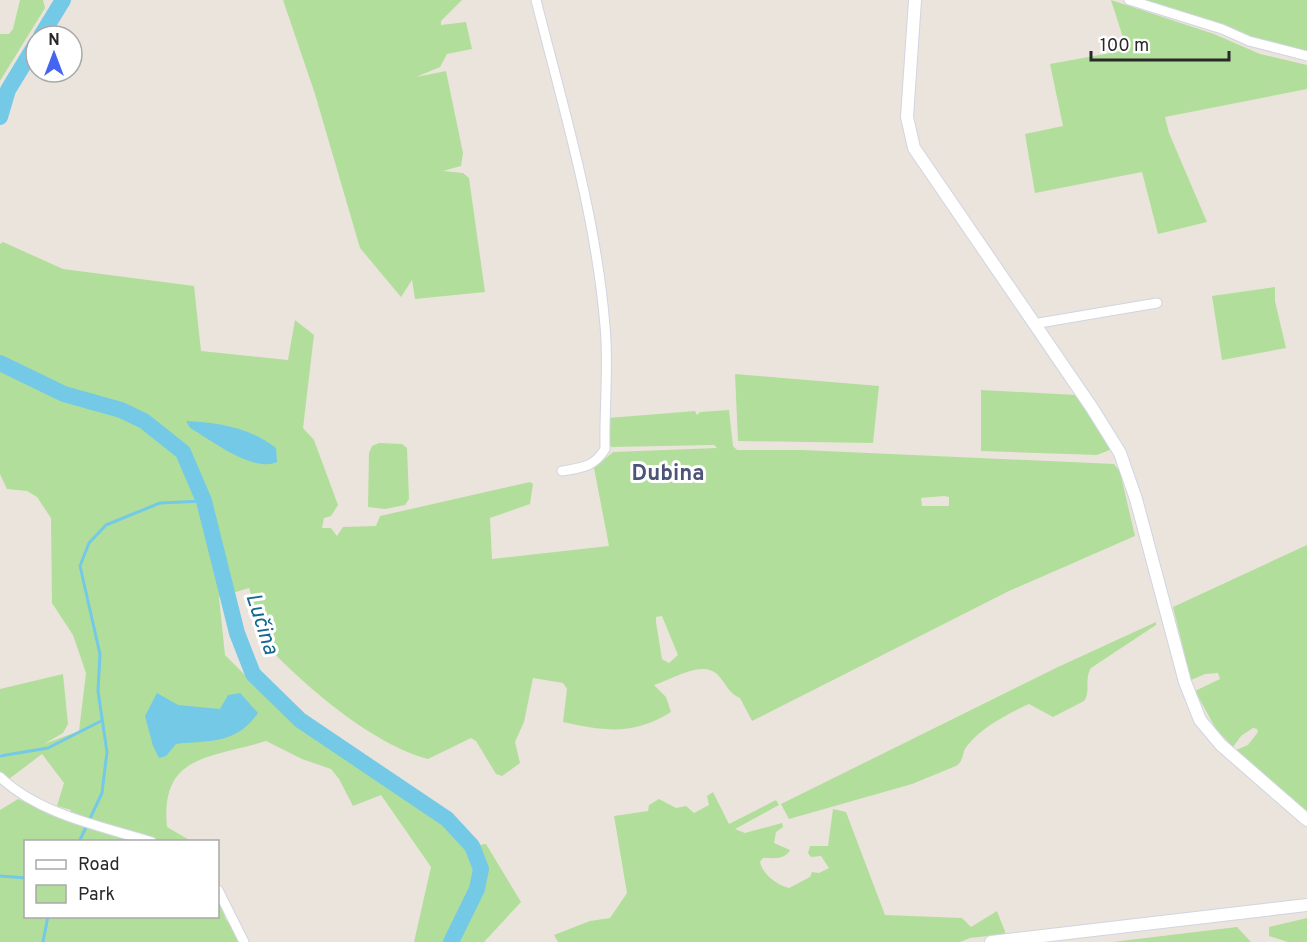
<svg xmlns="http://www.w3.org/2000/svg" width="1307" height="942" font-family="Overpass,sans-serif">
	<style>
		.green { fill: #b2de9b; fill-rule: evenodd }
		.water { fill: #74c9e7 }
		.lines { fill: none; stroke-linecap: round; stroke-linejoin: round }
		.stream { stroke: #74c9e7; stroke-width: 3 }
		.river { stroke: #74c9e7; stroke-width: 16 }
		.street-casing { stroke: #d1d4e1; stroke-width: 11 }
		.secondary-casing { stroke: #d1d4e1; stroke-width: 14 }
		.street { stroke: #fff; stroke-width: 9 }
		.secondary { stroke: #fff; stroke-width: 12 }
		.labels { text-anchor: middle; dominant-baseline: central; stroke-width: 6; stroke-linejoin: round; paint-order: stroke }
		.neighbourhood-label { font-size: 22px; font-weight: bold; fill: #4c5477; stroke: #fff }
		.water-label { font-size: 22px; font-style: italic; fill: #156892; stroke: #fff }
	</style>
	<rect width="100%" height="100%" fill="#ebe4dc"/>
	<path class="green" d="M 20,0 L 43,0 L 45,8 L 0,81 L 0,34 L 9,34 L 13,29 Z
		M 283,0 L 462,0 L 441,21 L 441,25 L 466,22 L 472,49 L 447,54 L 440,67 L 416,77 L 446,71 L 463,153 L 461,166 L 443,171 L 463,173 L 469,178 L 485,292 L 415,299 L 412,280 L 401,297 L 360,248 L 315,94 Z
		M 1111,0 L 1214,34 L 1260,54 L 1307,65 L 1307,89 L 1165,117 L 1169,133 L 1207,222 L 1158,234 L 1142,172 L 1035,193 L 1025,134 L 1063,126 L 1050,64 L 1127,50 Z
		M 1140,0 L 1307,0 L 1307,53 L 1283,47 Z
		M 3,242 L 63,269 L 194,286 L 201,351 L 288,360 L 295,320 L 314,335 L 303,428 L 314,440 L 338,505 L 331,516 L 324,518 L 322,528 L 331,528 L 337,536 L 343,527 L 376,526 L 380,516 L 530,482 L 533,484 L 530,504 L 490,518 L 492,559 L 609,546 L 594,468 L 613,452 L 717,448 L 714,445 L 612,447 L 610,446 L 608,418 L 695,411 L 697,415 L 700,412 L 729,410 L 733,446 L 737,450 L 802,450 L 1114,464 L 1120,472 L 1135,536 L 1009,591 L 752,721 L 740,698 C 728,693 726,683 717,674 C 701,660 672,680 654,685 L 666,697 L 671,712 C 632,736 605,731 563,722 L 567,689 L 563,683 L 533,678 L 524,722 L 515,742 L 520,763 L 502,776 L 496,774 L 476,741 L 471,738 L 428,759 C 374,745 307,688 269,648 L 265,638 L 266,621 L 258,615 L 249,588 L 219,597 L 225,655 L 291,721 L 455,830 L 471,846 L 486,844 L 521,902 L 484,942 L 414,942 L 431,867 L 381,795 L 353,806 L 339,779 L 331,769 L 302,759 L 266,741 C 211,758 160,754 167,827 L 191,841 L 26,842 L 26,916 L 218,916 L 218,898 L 226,920 L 231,924 L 241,942 L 0,942 L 0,810 L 18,799 L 68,818 L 71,810 L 57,806 L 64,783 L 42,754 L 9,779 L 0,771 L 0,757 L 8,755 L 0,754 L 0,689 L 63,674 L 68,724 L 63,733 L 44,744 L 79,731 L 86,673 L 73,635 L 52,603 L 51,518 L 37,497 L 27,491 L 7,489 L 0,474 L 0,244 ZM 944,496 L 949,497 L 949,506 L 922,506 L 921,498 ZM 662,616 L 678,655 L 669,663 L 662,659 L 656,622 L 656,617 Z
		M 1275,287 L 1275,301 L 1286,348 L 1222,360 L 1212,296 Z
		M 735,374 L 879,386 L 873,443 L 738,441 Z
		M 981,390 L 1076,395 L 1103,431 L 1112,449 L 1097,455 L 981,451 Z
		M 379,443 L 402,444 L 407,448 L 409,499 L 405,505 L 385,509 L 368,507 L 369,453 L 372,446 Z
		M 1307,545 L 1307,811 L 1236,750 L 1248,745 L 1258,732 L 1257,729 L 1253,728 L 1241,736 L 1233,747 L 1216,729 L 1195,691 L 1220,679 L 1218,673 L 1205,674 L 1191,680 L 1173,607 Z
		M 1156,622 L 1156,625 L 1091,668 C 1084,679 1091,692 1084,701 L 1053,717 L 1029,704 C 1008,714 982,727 967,746 C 961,753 965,760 956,766 L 912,784 L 789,819 L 781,804 L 1058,667 Z
		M 713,792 L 729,824 L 776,800 L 779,805 L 735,829 L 745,833 L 782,823 L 783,827 L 776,832 L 774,843 L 790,850 C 785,860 773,858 763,858 L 760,862 C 763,875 777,885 789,888 L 810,877 L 812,872 L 819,873 L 829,868 L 821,856 L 811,857 L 808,853 L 810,846 L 828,846 L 833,809 L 846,812 L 885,915 L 962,918 L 971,927 L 997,911 L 1006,934 L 970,938 L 960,942 L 558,942 L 554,935 L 590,921 L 610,918 L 627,893 L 614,816 L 648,811 L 649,805 L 659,799 L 676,808 L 686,806 L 694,813 L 709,805 L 707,796 Z
		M 1307,918 L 1307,942 L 1288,942 L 1269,936 L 1269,927 Z
		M 1237,927 L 1251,942 L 1112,942 Z"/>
	<path class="water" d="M 186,421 C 217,422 251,428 276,448 L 277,462 C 253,473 211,440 190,428 Z
		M 157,693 L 178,705 L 220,709 L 228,695 L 240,693 L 258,713 C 236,745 210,740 176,744 L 166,756 L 159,758 L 153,746 L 145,716 Z"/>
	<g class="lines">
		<path class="stream" d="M 0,756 L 48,748 L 101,721
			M 79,842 L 102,793 L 107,752 L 98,691 L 100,654 L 80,566 L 89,543 L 106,525 L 160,503 L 204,501
			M 0,876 L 26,878
			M 43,942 L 48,916"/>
		<path class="river" d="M 41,36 L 63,0
			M 0,117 L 8,90 L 36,44
			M 0,363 L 64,394 L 121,410 L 144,421 L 183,452 L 204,501 L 237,633 L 253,674 L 300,720 L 447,819 L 472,846 L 481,869 L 477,889 L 451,942"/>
		<defs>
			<path id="street" d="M 536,0 C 563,107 596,215 605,326 C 609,366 604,408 605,449 C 594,467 582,468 562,471
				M 1129,0 L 1222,29 L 1249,41 L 1307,56
				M 1033,324 L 1157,303
				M 0,777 C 40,815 101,826 152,842
				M 218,890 L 244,942"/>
			<path id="secondary" d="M 915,0 L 907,117 L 914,148 L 1092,408 L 1120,453 L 1136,499 L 1185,682 L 1200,720 L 1221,745 L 1307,820
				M 991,942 L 1307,905"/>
		</defs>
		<use href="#street" class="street-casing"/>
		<use href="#secondary" class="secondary-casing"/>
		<use href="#street" class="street"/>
		<use href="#secondary" class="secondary"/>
	</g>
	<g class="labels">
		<g class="neighbourhood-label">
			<text x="668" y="474">Dubina</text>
		</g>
		<g class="water-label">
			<text transform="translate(261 624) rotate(72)">Lučina</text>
		</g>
	</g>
	<rect x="24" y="840" width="195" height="78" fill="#ffffff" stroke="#a9a9a9" stroke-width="1.5"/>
	<rect x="36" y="860" width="30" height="9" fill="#ffffff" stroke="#a9a9a9" stroke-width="1.5"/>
	<text x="78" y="870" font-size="18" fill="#292929">Road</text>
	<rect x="36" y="885" width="30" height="18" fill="#b2de9b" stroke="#a9a9a9" stroke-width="1.5"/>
	<text x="78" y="900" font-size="18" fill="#292929">Park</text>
	<g transform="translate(54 54)"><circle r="28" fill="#ffffff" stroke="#a9a9a9" stroke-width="1.5"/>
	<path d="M0-4.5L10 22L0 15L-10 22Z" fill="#4465ef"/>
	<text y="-9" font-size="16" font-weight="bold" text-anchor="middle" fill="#292929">N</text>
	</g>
	<path d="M1091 51v9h138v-9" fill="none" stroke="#292929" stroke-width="3"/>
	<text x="1100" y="51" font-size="18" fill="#292929" stroke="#ffffff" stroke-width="4.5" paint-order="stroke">100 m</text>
</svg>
